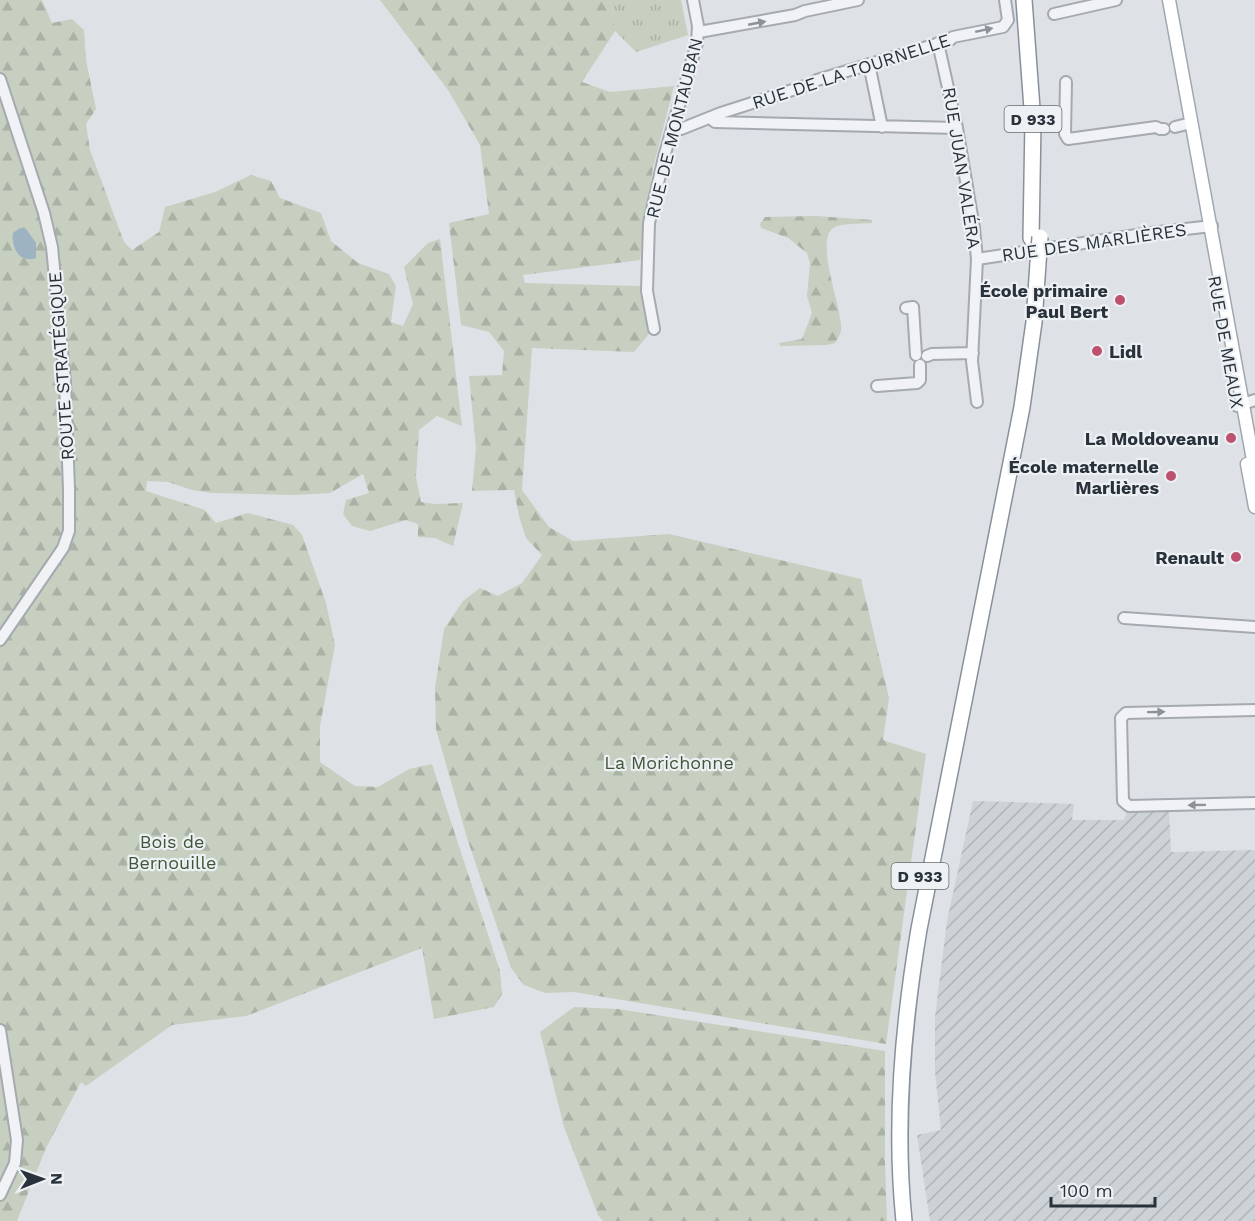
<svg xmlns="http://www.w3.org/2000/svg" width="1255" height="1221" font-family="'Work Sans',sans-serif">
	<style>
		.industrial { fill: url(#industrial-furrows) }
		.forest { fill: url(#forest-firs) }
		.park { fill: url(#park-tufts) }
		.water { fill: #9db3c2 }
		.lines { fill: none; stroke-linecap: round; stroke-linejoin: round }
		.minor-casing { stroke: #a4aaaf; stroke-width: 14 }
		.major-casing { stroke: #9fa8b0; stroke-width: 15 }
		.highway-casing { stroke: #87919b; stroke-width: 18 }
		.minor { stroke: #f0f2f5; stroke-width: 10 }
		.major { stroke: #fff; stroke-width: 12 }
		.highway { stroke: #fff; stroke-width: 15 }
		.highway-bridge-casing { stroke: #87919b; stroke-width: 18; stroke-linecap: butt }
		.highway-bridge { stroke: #fff; stroke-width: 15 }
		.oneway { fill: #8c9298 }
		.poi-dot { fill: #bd516e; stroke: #edf1f4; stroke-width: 2 }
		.labels { text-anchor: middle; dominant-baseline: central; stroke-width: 4.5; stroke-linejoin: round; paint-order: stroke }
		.shield { fill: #edf1f4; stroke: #646b72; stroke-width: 1.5 }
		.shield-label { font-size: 16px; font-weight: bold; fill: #29323b }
		.street-label { font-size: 18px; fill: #29323b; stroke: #edf1f4 }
		.poi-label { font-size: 18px; font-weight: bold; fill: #29323b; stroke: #edf1f4; text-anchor: end }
		.park-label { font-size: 18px; fill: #415538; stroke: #edf1f4 }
	</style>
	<defs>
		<pattern id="industrial-furrows" width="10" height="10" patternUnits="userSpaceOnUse" patternTransform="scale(1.5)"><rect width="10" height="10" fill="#cdd2d7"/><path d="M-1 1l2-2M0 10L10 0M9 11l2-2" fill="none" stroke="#b0b5b9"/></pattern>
		<pattern id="forest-firs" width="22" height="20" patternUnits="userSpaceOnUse" patternTransform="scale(1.5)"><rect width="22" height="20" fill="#c6cfc0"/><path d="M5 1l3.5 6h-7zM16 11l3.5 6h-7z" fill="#aab2a6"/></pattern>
		<pattern id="park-tufts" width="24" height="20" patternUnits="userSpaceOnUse" patternTransform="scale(1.5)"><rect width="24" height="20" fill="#c6cfc0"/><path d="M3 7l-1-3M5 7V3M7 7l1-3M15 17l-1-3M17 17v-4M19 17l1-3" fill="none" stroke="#aab2a6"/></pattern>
	</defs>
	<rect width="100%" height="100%" fill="#dee2e6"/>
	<path class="industrial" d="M 973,801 L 1074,804 L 1072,820 L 1124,820 L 1128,810 L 1169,810 L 1171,852 L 1255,850 L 1255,1221 L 930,1221 L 917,1135 L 941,1130 L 935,1072 L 935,1017 L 947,921 Z"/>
	<path class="forest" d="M 0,0 L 42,0 L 52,23 L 72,19 L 84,30 L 86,60 L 96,109 L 86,124 L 90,150 L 124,242 L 132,250 L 159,232 L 165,207 L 215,192 L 251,175 L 271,181 L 280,198 L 321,213 L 331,241 L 358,263 L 389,274 L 396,286 L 391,322 L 403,326 L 413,304 L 404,267 L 428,243 L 440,239 L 462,426 L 437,416 L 419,430 L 416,477 L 421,502 L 435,504 L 463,503 L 453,546 L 435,538 L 418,537 L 418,524 L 406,520 L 370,531 L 352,526 L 343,514 L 346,500 L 369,493 L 363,474 L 330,493 L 293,495 L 211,493 L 192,490 L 168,482 L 147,481 L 146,491 L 205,510 L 216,523 L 248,513 L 293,525 L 302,535 L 326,603 L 335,645 L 320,726 L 320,762 L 355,786 L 378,787 L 409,769 L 432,764 L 500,971 L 502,994 L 494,1007 L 434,1019 L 422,948 L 246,1016 L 172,1025 L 86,1086 L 81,1082 L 46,1148 L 17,1221 L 0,1221 Z
		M 380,0 L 610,0 L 615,31 L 582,82 L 610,92 L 674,86 L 653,168 L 640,260 L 523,275 L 525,283 L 641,286 L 652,330 L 634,352 L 532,348 L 522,490 L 549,527 L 573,541 L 669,534 L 861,579 L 889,698 L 883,740 L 926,754 L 886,1044 L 574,992 L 545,993 L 524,985 L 511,968 L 467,838 L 436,729 L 435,688 L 444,629 L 463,601 L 480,588 L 498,596 L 522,583 L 542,555 L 526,538 L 519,516 L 514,490 L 472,491 L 476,448 L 469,376 L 502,375 L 504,351 L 489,332 L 461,325 L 449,223 L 489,214 L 480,145 L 448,90 Z
		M 817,216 L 872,220 L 872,223 C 861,224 845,223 835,227 C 812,238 844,311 841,331 C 840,335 837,340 835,343 L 827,345 L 780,346 L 779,343 L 802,339 L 812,313 L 807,296 L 810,263 L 807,253 L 788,238 L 761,228 L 760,224 L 765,217 Z
		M 574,1007 L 618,1009 L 885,1051 L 885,1161 L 887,1221 L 603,1221 L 598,1215 L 564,1127 L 540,1032 Z"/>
	<path class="park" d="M 610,0 L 681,0 L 688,35 L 636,52 L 615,31 Z"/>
	<path class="water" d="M 20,228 L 26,229 L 36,243 L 36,258 C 19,264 11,247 13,233 Z"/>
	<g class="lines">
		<defs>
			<path id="minor" d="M 1054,14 L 1116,0
				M 699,32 L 795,15 L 805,11 L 858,0
				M 938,43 L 957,128 L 974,228 L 977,259 L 972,361 L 977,402
				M 869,64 L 882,127
				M 0,79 L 44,213 L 52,247 L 65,382 L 69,489 L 69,531 L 63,548 L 0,640
				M 1066,82 L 1065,134 L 1068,139 L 1156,127 L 1160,129 L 1164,129
				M 710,118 L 715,122 L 957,128
				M 673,127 L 681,129 L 721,113 L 811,84 L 817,80 L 950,40 L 953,37 L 1003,27 L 1008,20 L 1005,0
				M 1175,127 L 1191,123
				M 977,259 L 1150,233 L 1212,226
				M 906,308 L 913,307 L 916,355
				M 654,329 L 647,291 L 649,223 L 664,157 L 697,43 L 698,26 L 693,0
				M 927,356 L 932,354 L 973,353
				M 877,386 L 917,383 L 920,380 L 920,365
				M 1237,406 L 1255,400
				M 1124,618 L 1255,627
				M 1255,710 L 1126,713 L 1121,718 L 1123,801 L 1129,806 L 1255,803
				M 0,1030 L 17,1140 L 15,1163 L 0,1195"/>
			<path id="major" d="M 1169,0 L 1255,471
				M 1247,464 L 1255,507"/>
			<path id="highway" d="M 1024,0 L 1033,122 L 1031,238
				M 904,1221 C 894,1123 903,1025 919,929 L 1022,407 L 1034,322 L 1038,263"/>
		</defs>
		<use href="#minor" class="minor-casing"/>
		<use href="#major" class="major-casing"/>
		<use href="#highway" class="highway-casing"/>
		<use href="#minor" class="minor"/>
		<use href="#major" class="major"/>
		<use href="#highway" class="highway"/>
		<defs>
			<path id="highway-bridge" d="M 1038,263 L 1040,237"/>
		</defs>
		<use href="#highway-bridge" class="highway-bridge-casing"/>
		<use href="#highway-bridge" class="highway-bridge"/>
	</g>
	<defs><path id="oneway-solid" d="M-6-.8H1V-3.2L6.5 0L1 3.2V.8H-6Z" transform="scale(1.5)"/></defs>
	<g class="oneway">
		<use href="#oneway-solid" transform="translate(757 23) rotate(-11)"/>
		<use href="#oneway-solid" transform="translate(984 30) rotate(-12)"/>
		<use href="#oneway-solid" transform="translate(1156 712) rotate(-1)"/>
		<use href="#oneway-solid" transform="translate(1197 805) rotate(179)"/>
	</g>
	<g class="poi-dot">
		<circle cx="1120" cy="300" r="6"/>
		<circle cx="1097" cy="351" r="6"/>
		<circle cx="1231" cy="438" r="6"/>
		<circle cx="1171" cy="476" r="6"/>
		<circle cx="1236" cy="557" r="6"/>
	</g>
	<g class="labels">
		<g class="shield">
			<rect x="1004.5" y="106" width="57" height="26" rx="4.5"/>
			<rect x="891.5" y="863" width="57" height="26" rx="4.5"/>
		</g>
		<g class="shield-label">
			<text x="1033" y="119">D 933</text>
			<text x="920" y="876">D 933</text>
		</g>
		<g class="street-label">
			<text transform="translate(851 71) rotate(-18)">RUE DE LA TOURNELLE</text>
			<text transform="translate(674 128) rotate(-76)">RUE DE MONTAUBAN</text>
			<text transform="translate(962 168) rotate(81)">RUE JUAN VALÉRA</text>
			<text transform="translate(1094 242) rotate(-8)">RUE DES MARLIÈRES</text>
			<text transform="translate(1226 342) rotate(80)">RUE DE MEAUX</text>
			<text transform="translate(61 366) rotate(-94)">ROUTE STRATÉGIQUE</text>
		</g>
		<g class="poi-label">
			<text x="1108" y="290">École primaire<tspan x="1108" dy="21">Paul Bert</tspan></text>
			<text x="1109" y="351" text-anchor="start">Lidl</text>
			<text x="1219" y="438">La Moldoveanu</text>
			<text x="1159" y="466">École maternelle<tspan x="1159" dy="21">Marlières</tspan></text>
			<text x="1224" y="557">Renault</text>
		</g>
		<g class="park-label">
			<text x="669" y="762">La Morichonne</text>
			<text x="172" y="841">Bois de<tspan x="172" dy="21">Bernouille</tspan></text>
		</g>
	</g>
	<g transform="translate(42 1179) rotate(89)" stroke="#edf1f4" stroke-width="4.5" paint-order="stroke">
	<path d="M0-4.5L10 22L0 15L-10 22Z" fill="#29323b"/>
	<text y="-9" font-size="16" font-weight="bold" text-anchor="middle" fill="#29323b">N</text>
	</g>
	<path d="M1051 1197v9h104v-9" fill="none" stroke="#29323b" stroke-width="3"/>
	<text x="1060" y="1197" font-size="18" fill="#29323b" stroke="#edf1f4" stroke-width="4.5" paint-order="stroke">100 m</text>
</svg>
